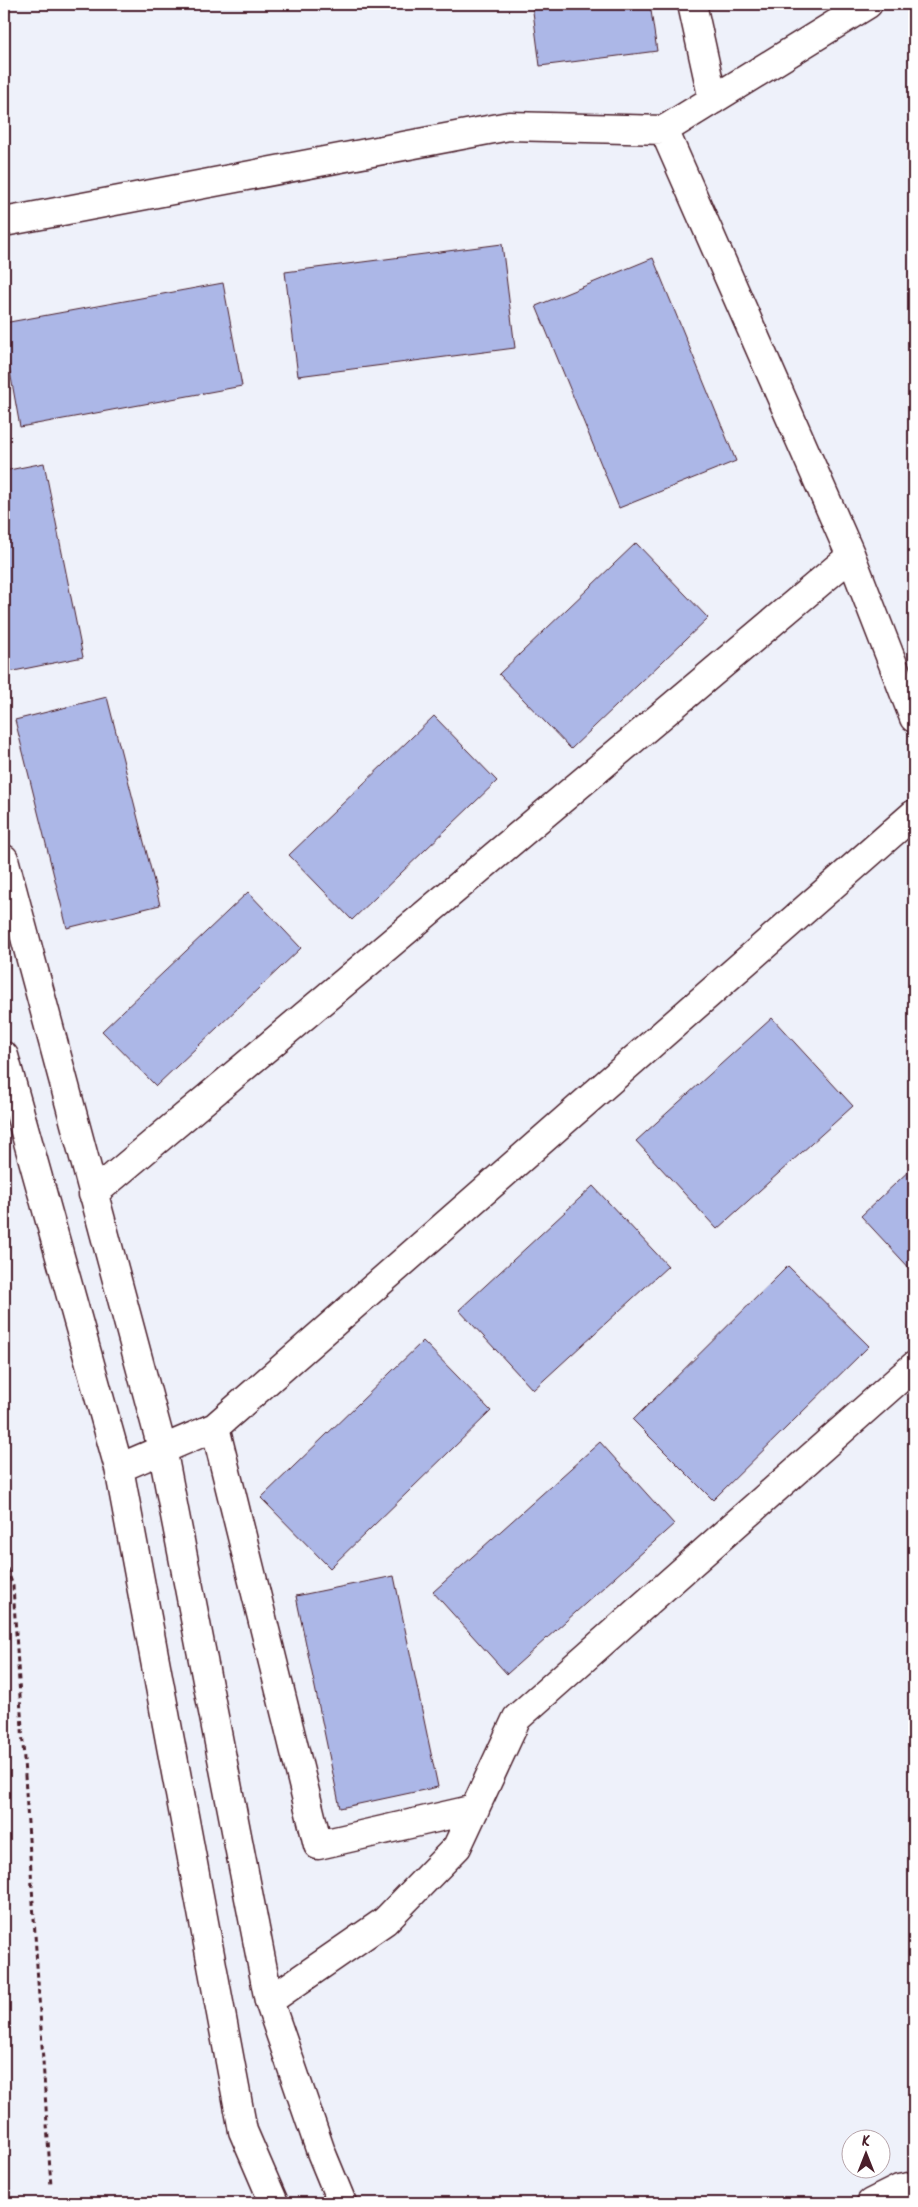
<svg xmlns="http://www.w3.org/2000/svg" width="918" height="2207" font-family="Kalam,sans-serif">
	<style>
		.building { fill: #acb7e7; stroke: #4a1f2b }
		.lines { fill: none; stroke-linecap: round; stroke-linejoin: round }
		.street-casing { stroke: #4a1f2b; stroke-width: 31 }
		.path { stroke: #4a1f2b; stroke-width: 3; stroke-dasharray: 5 4; stroke-linecap: butt }
		.street { stroke: #fff; stroke-width: 28 }
	</style>
	<rect width="100%" height="100%" fill="#eef1fa"/>
	<filter id="ink" filterUnits="userSpaceOnUse"><feTurbulence type="fractalNoise" baseFrequency=".02" numOctaves="2"/><feDisplacementMap in="SourceGraphic" scale="10" xChannelSelector="R" yChannelSelector="G"/><feConvolveMatrix kernelMatrix="1 2 1 2 8 2 1 2 1" color-interpolation-filters="sRGB"/></filter>
	<g filter="url(#ink)">
		<path class="building" d="M 532,4 L 650,4 L 657,51 L 540,66 Z
			M 502,244 L 515,348 L 298,376 L 285,272 Z
			M 653,258 L 736,461 L 619,508 L 536,306 Z
			M 223,283 L 242,386 L 20,427 L 4,338 L 4,323 Z
			M 44,463 L 83,657 L 4,673 L 4,471 Z
			M 636,543 L 708,618 L 571,749 L 499,674 Z
			M 107,697 L 160,905 L 67,928 L 15,720 Z
			M 434,716 L 497,781 L 352,920 L 289,855 Z
			M 248,892 L 301,948 L 156,1086 L 102,1031 Z
			M 772,1018 L 853,1106 L 717,1229 L 636,1141 Z
			M 914,1166 L 914,1273 L 861,1216 Z
			M 593,1186 L 668,1266 L 533,1390 L 459,1310 Z
			M 788,1266 L 869,1346 L 713,1500 L 633,1420 Z
			M 423,1341 L 491,1411 L 330,1568 L 261,1498 Z
			M 600,1442 L 674,1524 L 507,1674 L 433,1592 Z
			M 394,1576 L 438,1787 L 340,1808 L 296,1596 Z"/>
		<g class="lines">
			<defs>
				<path id="street" d="M 692,4 L 713,100
					M 664,130 L 851,556 L 914,718
					M 4,222 L 509,126 L 664,130 L 868,4
					M 4,859 L 162,1448 L 269,2001 L 321,2152 L 342,2203
					M 4,1056 L 119,1468 L 243,2131 L 274,2203
					M 93,1194 L 851,556
					M 215,1427 L 318,1845 L 475,1809
					M 119,1468 L 215,1427 L 914,814
					M 269,2001 L 385,1921 L 457,1847 L 517,1718 L 914,1366
					M 871,2203 L 899,2189 L 914,2186"/>
			</defs>
			<use href="#street" class="street-casing"/>
			<path class="path" d="M 4,1560 L 13,1586 L 51,2187"/>
			<use href="#street" class="street"/>
		</g>
	</g>
	<rect width="918" height="2207" fill="none" stroke="#fff" stroke-width="20"/>
	<rect x="10" y="10" width="898" height="2187" fill="none" stroke="#4a1f2b" stroke-width="2" filter="url(#ink)"/>
	<g transform="translate(866 2154)"><circle r="24" fill="#ffffff" stroke="#b7a5aa"/>
	<path d="M0-4L9 19L0 12L-9 19Z" fill="#4a1f2b"/>
	<text y="-8" font-size="14" font-weight="bold" text-anchor="middle" fill="#4a1f2b">K</text>
	</g>
</svg>
